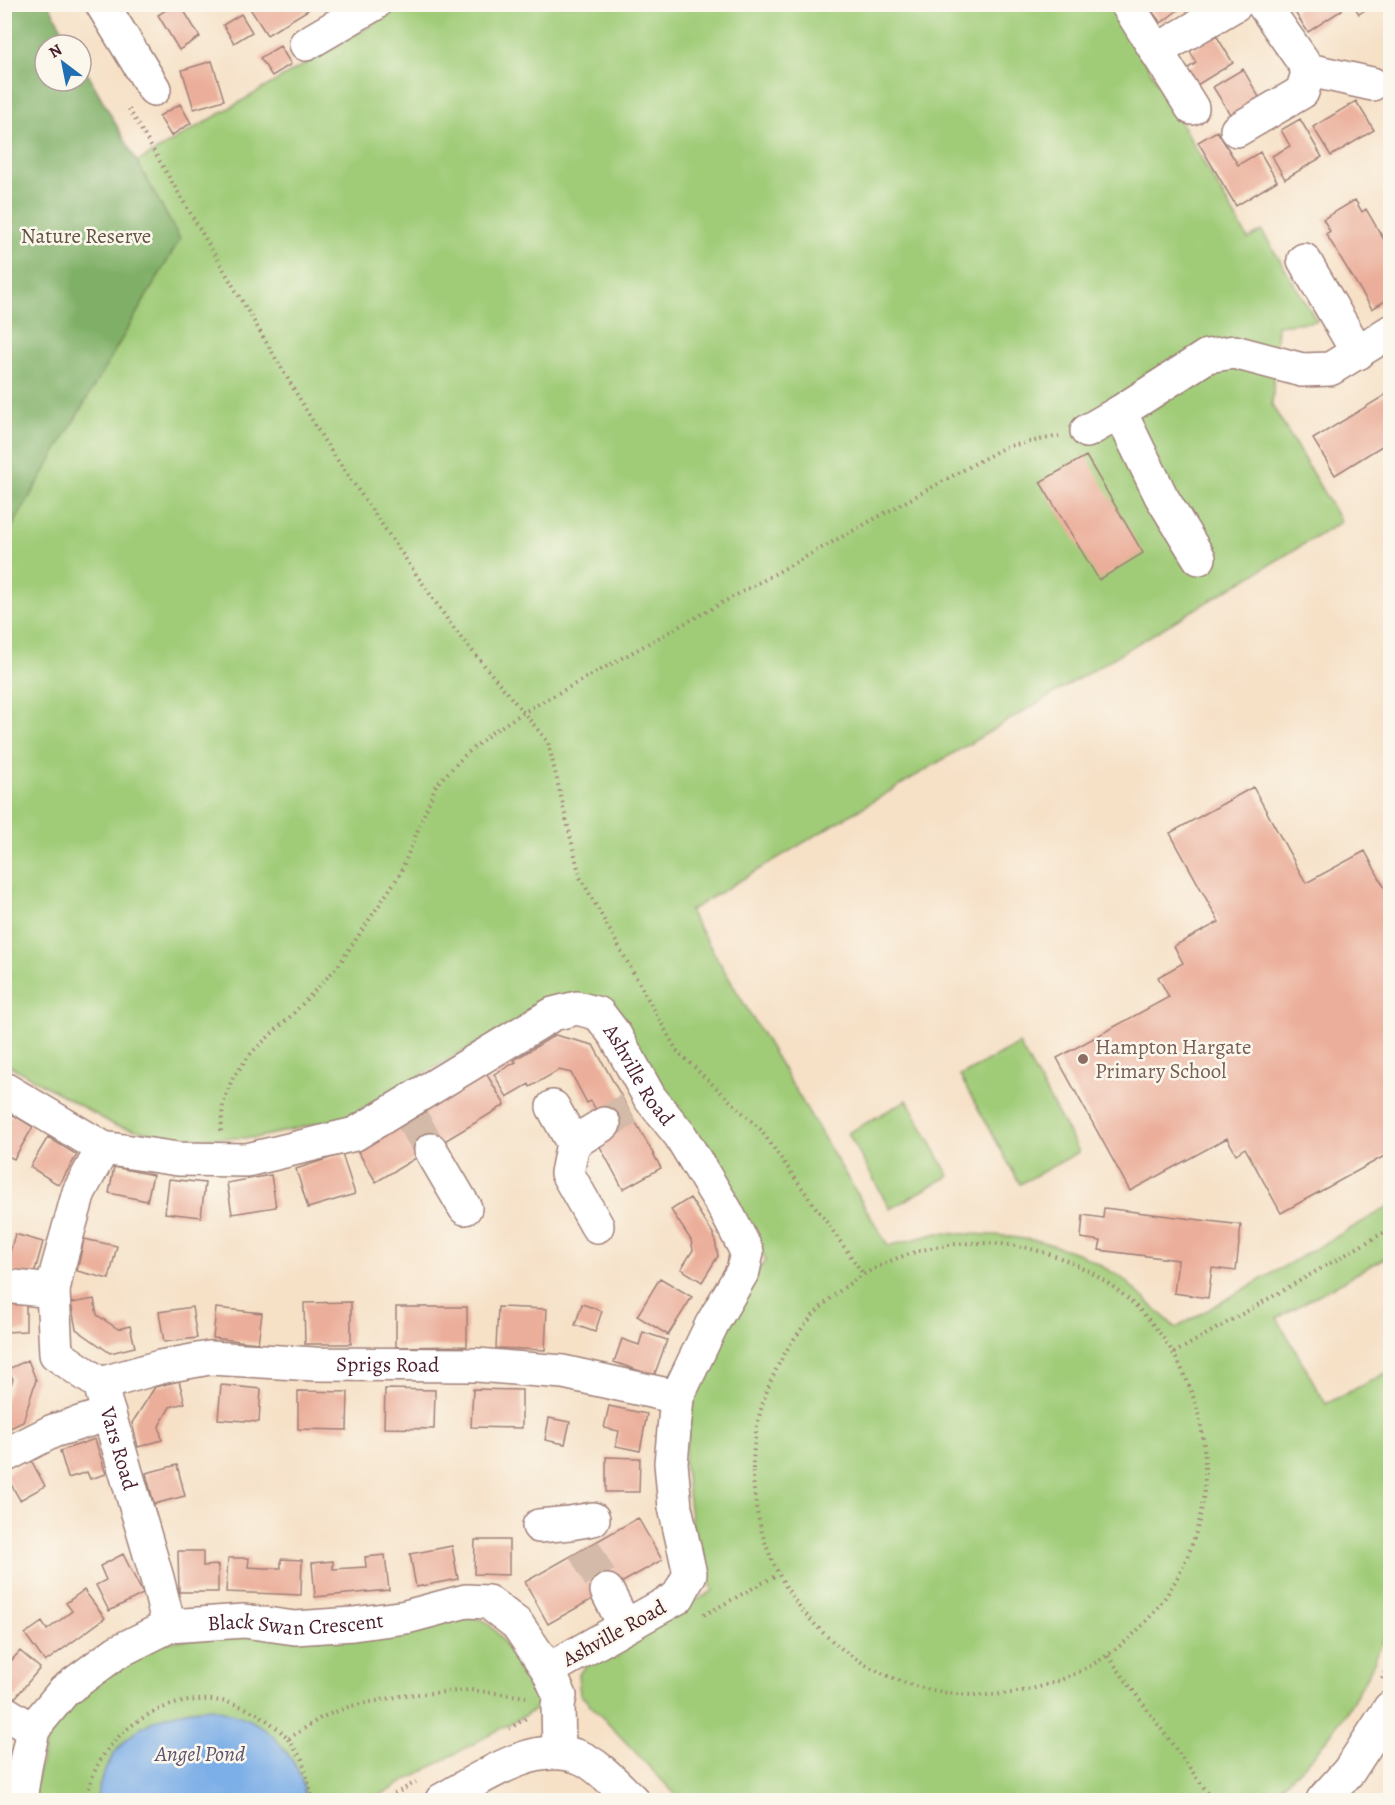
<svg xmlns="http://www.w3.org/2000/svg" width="1395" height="1805" font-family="Alegreya,serif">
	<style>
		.green { fill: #a0cc78; stroke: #757652; stroke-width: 1.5 }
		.forest { fill: #80b068; stroke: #65684a; stroke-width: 1.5 }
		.water { fill: #7baee7; stroke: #626689; stroke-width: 1.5 }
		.building { fill: #ebae9a }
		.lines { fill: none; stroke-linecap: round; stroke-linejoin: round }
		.minor-tunnel { stroke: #d4baa8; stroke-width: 33; stroke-dasharray: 33 16; stroke-linecap: butt }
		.minor-casing { stroke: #a08079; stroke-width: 36 }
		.path { stroke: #a08079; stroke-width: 4; stroke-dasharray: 1.5 4.5; stroke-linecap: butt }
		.minor { stroke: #fff; stroke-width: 33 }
		.education-dot { fill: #8d6e63; stroke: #fbf7ec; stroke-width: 2 }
		.labels { text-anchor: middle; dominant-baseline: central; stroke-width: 5; stroke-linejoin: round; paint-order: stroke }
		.park-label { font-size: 21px; fill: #645342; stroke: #fbf7ec }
		.education-label { font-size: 21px; fill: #785e54; stroke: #fbf7ec; text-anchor: start }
		.street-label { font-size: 21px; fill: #4a1f2b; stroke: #fbf7ec }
		.water-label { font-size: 22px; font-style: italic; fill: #5b516d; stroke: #fbf7ec }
	</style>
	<rect width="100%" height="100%" fill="#fbf7ec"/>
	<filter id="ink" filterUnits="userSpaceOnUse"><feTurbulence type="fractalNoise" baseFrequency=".0167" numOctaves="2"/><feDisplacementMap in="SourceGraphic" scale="12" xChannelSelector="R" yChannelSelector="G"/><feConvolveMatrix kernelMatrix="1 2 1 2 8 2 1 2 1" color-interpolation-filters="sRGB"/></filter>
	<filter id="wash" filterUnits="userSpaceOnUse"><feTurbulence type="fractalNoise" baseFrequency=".008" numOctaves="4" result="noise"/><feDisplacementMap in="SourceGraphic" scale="24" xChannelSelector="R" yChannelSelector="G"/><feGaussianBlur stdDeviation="1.35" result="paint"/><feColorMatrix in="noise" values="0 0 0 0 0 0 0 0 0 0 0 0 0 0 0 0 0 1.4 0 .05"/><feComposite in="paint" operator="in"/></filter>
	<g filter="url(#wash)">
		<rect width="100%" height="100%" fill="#f6e1c7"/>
		<path class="green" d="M 406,5 L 1109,5 L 1116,11 L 1248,239 L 1262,231 L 1317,321 L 1277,325 L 1272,405 L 1341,522 L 689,911 L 888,1246 L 938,1233 L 996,1235 L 1040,1241 L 1080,1254 L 1121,1277 L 1176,1328 L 1390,1206 L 1390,1255 L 1277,1318 L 1326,1404 L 1390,1371 L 1390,1625 L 1369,1673 L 1344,1716 L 1312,1758 L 1267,1800 L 685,1800 L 675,1794 L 580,1694 L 578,1675 L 591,1659 L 713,1591 L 695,1549 L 684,1461 L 691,1411 L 706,1356 L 734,1306 L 766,1260 L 691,1133 L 613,1008 L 540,1008 L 348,1117 L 255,1138 L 179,1138 L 116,1126 L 5,1063 L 5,539 L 179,239 L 137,162 Z
			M 1019,1044 L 1079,1152 L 1020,1184 L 960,1076 Z
			M 907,1100 L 949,1176 L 890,1209 L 848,1133 Z
			M 474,1617 L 487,1622 L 500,1636 L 542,1706 L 371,1800 L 31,1800 L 46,1743 L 59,1720 L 89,1686 L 150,1646 L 181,1640 L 434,1623 Z"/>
		<path class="forest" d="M 5,4 L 49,5 L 71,45 L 45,45 L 45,81 L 81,81 L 81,62 L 180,239 L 5,539 Z"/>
		<path class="water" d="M 212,1708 C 230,1713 249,1717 264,1729 C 285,1745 305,1774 305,1800 L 96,1800 C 108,1738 150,1711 212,1708 Z"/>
		<g id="blocks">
			<path class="building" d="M 175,4 L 180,4 L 200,37 L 179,50 L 158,15 Z
				M 253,4 L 304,4 L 308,10 L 267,35 L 249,7 Z
				M 1152,4 L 1186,4 L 1161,23 L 1149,7 Z
				M 1304,4 L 1339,4 L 1342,10 L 1308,32 L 1294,11 Z
				M 1353,4 L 1374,4 L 1359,14 Z
				M 241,14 L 252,32 L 234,43 L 223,25 Z
				M 1216,35 L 1233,63 L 1192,88 L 1182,72 L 1196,63 L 1190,51 Z
				M 280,46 L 291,64 L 272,76 L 260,58 Z
				M 212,61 L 224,100 L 194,109 L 182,70 Z
				M 1243,69 L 1260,99 L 1231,116 L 1213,87 Z
				M 1356,101 L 1374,130 L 1331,156 L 1313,127 Z
				M 180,104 L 191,123 L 171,136 L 159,116 Z
				M 1300,119 L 1322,157 L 1285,179 L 1272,156 L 1290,146 L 1281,130 Z
				M 1217,131 L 1238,165 L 1260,152 L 1277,181 L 1236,206 L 1198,142 Z
				M 1355,200 L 1362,212 L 1366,209 L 1390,250 L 1390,298 L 1372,309 L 1326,234 L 1330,231 L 1323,219 Z
				M 1390,392 L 1390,441 L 1335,475 L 1313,439 Z
				M 1086,456 L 1143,553 L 1099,580 L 1040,482 Z
				M 1253,787 L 1306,883 L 1365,851 L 1390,898 L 1390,1153 L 1281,1213 L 1245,1148 L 1236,1154 L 1227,1138 L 1130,1191 L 1057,1058 L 1169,997 L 1158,977 L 1183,963 L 1174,946 L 1219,922 L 1170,833 Z
				M 555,1035 L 593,1045 L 661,1168 L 623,1189 L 597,1141 L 609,1134 L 591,1101 L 587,1103 L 571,1073 L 559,1070 L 530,1087 L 529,1084 L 507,1097 L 494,1074 L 516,1062 L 514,1060 Z
				M 486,1073 L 505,1105 L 376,1182 L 357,1150 Z
				M 12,1114 L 33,1127 L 14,1159 L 4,1154 L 4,1127 Z
				M 48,1137 L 77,1155 L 59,1185 L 30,1167 Z
				M 342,1154 L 355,1194 L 308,1208 L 296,1169 Z
				M 114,1167 L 153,1175 L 147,1201 L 109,1193 Z
				M 271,1175 L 276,1207 L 232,1214 L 227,1183 Z
				M 169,1179 L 205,1183 L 201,1217 L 165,1213 Z
				M 690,1198 L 714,1235 L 718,1256 L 702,1282 L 681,1269 L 693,1250 L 691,1240 L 671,1210 Z
				M 1104,1208 L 1241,1225 L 1236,1271 L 1212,1268 L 1208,1298 L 1174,1293 L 1178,1260 L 1099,1250 L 1101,1241 L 1081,1238 L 1083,1215 L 1103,1218 Z
				M 15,1234 L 43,1242 L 33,1278 L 5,1270 Z
				M 84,1239 L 117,1246 L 109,1279 L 77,1271 Z
				M 660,1278 L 692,1297 L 668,1335 L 637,1316 Z
				M 94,1299 L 97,1315 L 118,1329 L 130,1326 L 135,1347 L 110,1353 L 76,1329 L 71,1303 Z
				M 26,1301 L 26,1331 L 4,1332 L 4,1302 Z
				M 351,1302 L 351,1344 L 305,1344 L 304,1303 Z
				M 582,1304 L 602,1311 L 595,1332 L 575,1325 Z
				M 192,1307 L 197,1338 L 164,1342 L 159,1312 Z
				M 396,1307 L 467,1307 L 467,1346 L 396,1347 Z
				M 498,1307 L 547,1309 L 545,1350 L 496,1348 Z
				M 216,1308 L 262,1313 L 258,1343 L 213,1338 Z
				M 643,1332 L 667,1340 L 654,1376 L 614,1362 L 622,1339 L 639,1345 Z
				M 28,1360 L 36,1380 L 23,1422 L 4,1431 L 4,1403 L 13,1379 L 8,1369 Z
				M 179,1381 L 185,1403 L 170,1407 L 159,1426 L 162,1440 L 138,1447 L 132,1423 L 155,1387 Z
				M 221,1385 L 261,1389 L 259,1422 L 218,1419 Z
				M 385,1389 L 435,1390 L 434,1429 L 384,1428 Z
				M 473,1389 L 522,1390 L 522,1428 L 471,1427 Z
				M 298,1391 L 348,1392 L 347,1430 L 298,1429 Z
				M 609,1406 L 647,1414 L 640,1451 L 616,1446 L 619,1431 L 604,1428 Z
				M 549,1418 L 570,1422 L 565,1444 L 545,1440 Z
				M 95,1439 L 106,1474 L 90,1479 L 87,1472 L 68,1478 L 60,1451 Z
				M 606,1457 L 640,1458 L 639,1492 L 606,1492 Z
				M 31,1460 L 45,1486 L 20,1500 L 5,1474 Z
				M 177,1465 L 185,1496 L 154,1504 L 146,1473 Z
				M 638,1518 L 662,1560 L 548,1624 L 525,1582 Z
				M 475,1540 L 509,1540 L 509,1575 L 474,1574 Z
				M 452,1546 L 458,1579 L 416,1587 L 410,1554 Z
				M 178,1551 L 203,1551 L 203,1566 L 218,1565 L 218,1592 L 179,1592 Z
				M 123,1554 L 143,1594 L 109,1611 L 96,1585 L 106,1580 L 100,1566 Z
				M 385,1555 L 389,1590 L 315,1597 L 312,1563 L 333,1561 L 333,1569 L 366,1567 L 365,1557 Z
				M 228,1558 L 249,1558 L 248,1567 L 264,1568 L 281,1568 L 281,1559 L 302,1560 L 301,1595 L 226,1592 Z
				M 84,1590 L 105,1618 L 45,1662 L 25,1634 L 42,1622 L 47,1630 L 72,1611 L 66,1603 Z
				M 20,1651 L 40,1668 L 15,1698 L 4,1689 L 4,1655 L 11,1661 Z"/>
		</g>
	</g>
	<g filter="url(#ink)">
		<use href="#blocks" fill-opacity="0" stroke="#a08079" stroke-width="1.5"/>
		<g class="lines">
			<path class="minor-tunnel" d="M 411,1117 L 431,1150
				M 604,1124 L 629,1109
				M 584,1549 L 607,1591"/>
			<defs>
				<g id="minor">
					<path d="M 102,4 L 154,89"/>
					<path d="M 1127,4 L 1192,108"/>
					<path d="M 1263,4 L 1309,70 L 1372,84"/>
					<path d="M 306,44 L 374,4"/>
					<path d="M 1156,51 L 1236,4"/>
					<path d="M 1237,130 L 1302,92 L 1309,70"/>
					<path d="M 1304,260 L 1358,353"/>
					<path d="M 1120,412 L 1161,496 L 1199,558"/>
					<path d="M 1087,431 L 1120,412 L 1207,356 L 1234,352 L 1302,370 L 1330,369 L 1390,332"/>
					<path id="s1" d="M 4,1089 L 103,1148 L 178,1159 L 247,1160 L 355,1134 L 553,1014 L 577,1008 L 599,1014 L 615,1035 L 650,1098 L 680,1135 L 726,1211 L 747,1252 L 743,1271 L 712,1324 L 677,1397 L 671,1463 L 675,1507 L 690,1574 L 678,1597 L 548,1670"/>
					<path d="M 553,1107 L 573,1143 L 567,1173 L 597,1226"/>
					<path d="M 573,1143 L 604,1124"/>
					<path id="s2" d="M 103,1148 L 79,1192 L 57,1271 L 53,1291 L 56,1354 L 100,1384 L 157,1578 L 169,1626"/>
					<path d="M 431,1150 L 465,1208"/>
					<path d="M 4,1286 L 53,1291"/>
					<path id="s3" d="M 100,1384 L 160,1367 L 209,1358 L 315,1364 L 477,1365 L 563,1372 L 677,1397"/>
					<path d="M 4,1456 L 53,1431 L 109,1414"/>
					<path d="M 539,1526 L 570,1523 L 593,1519"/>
					<path d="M 607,1591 L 625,1626"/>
					<path d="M 4,1712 L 33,1730"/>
					<path id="s4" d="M 20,1800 L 26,1761 L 33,1730 L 40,1720 L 64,1691 L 117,1652 L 169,1626 L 244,1621 L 295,1628 L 353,1624 L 406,1617 L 466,1601 L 488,1602 L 517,1624 L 548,1670 L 560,1696 L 558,1705 L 559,1752"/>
					<path d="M 442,1800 C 480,1779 534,1740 579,1757 C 597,1763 618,1787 632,1800"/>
					<path d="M 1323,1800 L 1349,1771 L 1390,1708"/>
				</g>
			</defs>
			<use href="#minor" class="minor-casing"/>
			<path class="path" d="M 67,4 L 72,12
				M 129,109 L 325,442 L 454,629 L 548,742 L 580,877 L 677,1051 L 760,1129 L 862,1272
				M 221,1131 L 223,1104 L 232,1079 L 252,1052 L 291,1016 L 338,966 L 400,874 L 436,785 L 464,756 L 491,733 L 524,712 L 1005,447 L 1059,436
				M753 1469a226 226 0 1 1 452 0a226 226 0 1 1-452 0Z
				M 1174,1353 L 1390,1229
				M 704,1615 L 777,1575
				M 1108,1656 L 1213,1800
				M 1382,1679 L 1390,1661
				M 509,1729 L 528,1717
				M 288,1739 L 302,1759 L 313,1800
				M 87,1800 C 93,1741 155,1696 212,1700 C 242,1702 269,1718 288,1739 L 322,1717 L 351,1706 L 406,1695 L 471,1690 L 526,1697
				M 384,1800 L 416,1782"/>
			<use href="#minor" class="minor"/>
		</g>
	</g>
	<circle class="education-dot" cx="1083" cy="1059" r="6"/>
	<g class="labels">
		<g class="park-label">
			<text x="86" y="236">Nature Reserve</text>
		</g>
		<g class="education-label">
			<text x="1095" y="1047">Hampton Hargate<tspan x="1095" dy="24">Primary School</tspan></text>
		</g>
		<g class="street-label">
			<text stroke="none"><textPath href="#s1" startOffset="723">Ashville Road</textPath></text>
			<text stroke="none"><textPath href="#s3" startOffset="291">Sprigs Road</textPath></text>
			<text stroke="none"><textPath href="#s2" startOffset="336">Vars Road</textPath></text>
			<text stroke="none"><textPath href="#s4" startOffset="372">Black Swan Crescent</textPath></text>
			<text transform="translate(614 1633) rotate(-29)">Ashville Road</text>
		</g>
		<g class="water-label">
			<text x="200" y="1754">Angel Pond</text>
		</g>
	</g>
	<rect width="1395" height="1805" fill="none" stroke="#fbf7ec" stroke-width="24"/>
	<g transform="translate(63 63) rotate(328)"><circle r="28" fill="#fbf7ec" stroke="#b4a19f" stroke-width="1.5"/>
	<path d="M0-4.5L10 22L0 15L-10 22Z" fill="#1f6fb2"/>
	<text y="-9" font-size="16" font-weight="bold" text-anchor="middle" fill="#4a1f2b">N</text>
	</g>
</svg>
